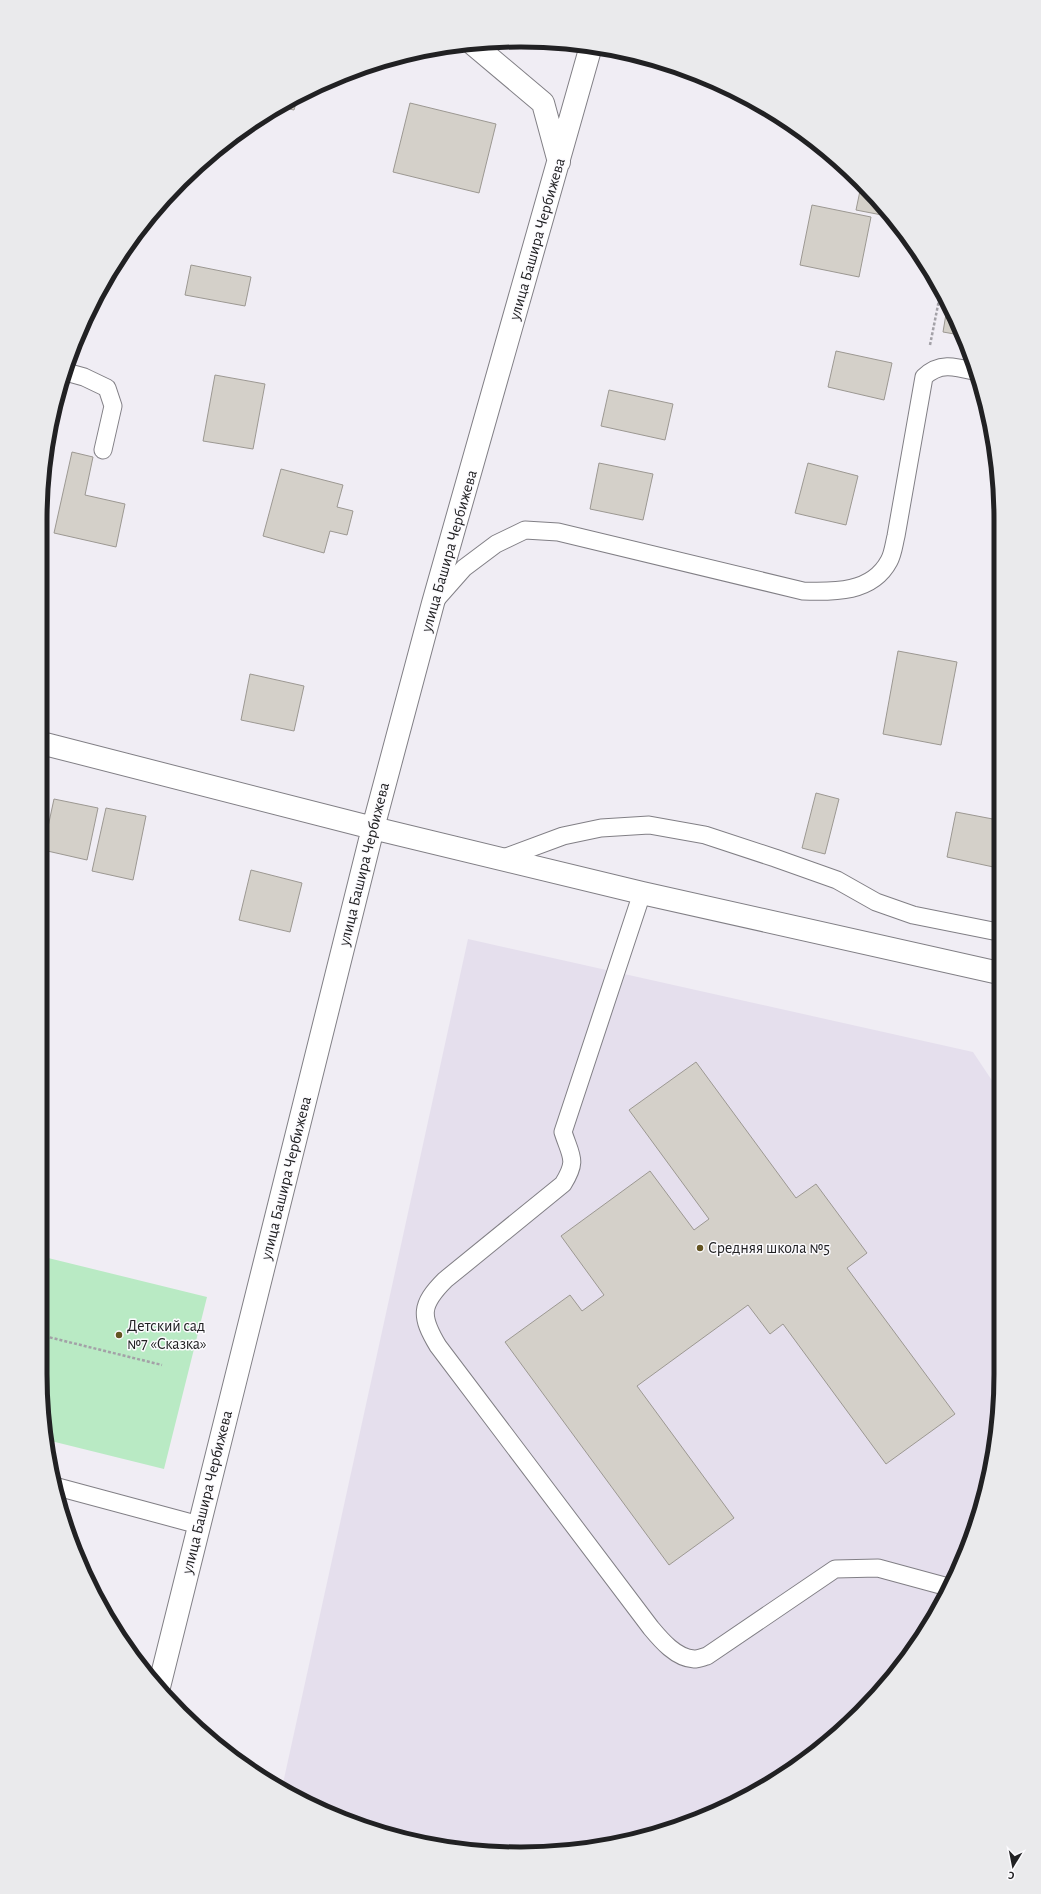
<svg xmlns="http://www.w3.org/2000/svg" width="1041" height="1894" font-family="'Alegreya Sans',sans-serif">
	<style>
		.built { fill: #e5dfed }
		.green { fill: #b9eac4 }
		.building { fill: #d4d0c9; stroke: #9c9892 }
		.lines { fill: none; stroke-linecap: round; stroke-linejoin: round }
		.lane-casing { stroke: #817f85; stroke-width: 19 }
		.street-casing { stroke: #817f85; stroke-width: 24 }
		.path { stroke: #a3a1a7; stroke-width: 2.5; stroke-dasharray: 3 2; stroke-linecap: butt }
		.lane { stroke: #fff; stroke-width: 17 }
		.street { stroke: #fff; stroke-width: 22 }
		.poi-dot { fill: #645421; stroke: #fcfbfe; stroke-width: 1.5 }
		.labels { text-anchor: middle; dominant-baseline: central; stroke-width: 3; stroke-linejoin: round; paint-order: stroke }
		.street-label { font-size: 16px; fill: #212123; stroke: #fcfbfe }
		.poi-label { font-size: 16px; fill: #212123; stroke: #fcfbfe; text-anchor: start }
		.rim { fill: none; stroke: #212123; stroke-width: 5 }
	</style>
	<rect width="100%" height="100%" fill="#f0edf4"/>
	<path class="built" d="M 468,939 L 973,1052 L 999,1091 L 1000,1405 L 985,1498 L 937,1614 L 902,1666 L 837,1735 L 787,1773 L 705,1817 L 645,1838 L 552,1853 L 489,1853 L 396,1838 L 336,1817 L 282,1788 Z"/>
	<path class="green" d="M 40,1256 L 207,1297 L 164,1469 L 47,1440 L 40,1373 Z"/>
	<path class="building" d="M 298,96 L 294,110 L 280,107 Z
		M 410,103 L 496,124 L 479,193 L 393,172 Z
		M 861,186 L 887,216 L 856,210 Z
		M 812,205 L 871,217 L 859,277 L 800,265 Z
		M 191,265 L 251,277 L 245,306 L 185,295 Z
		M 947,308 L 960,335 L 943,332 Z
		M 836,351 L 892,363 L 884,400 L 828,387 Z
		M 215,375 L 265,384 L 253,449 L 203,441 Z
		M 609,390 L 673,404 L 665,440 L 601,426 Z
		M 72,452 L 93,457 L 85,495 L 125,504 L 116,547 L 54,533 Z
		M 599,463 L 653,474 L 643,520 L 590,509 Z
		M 808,463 L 858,476 L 846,525 L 795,513 Z
		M 281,469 L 343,485 L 337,507 L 353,511 L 347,535 L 330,531 L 324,553 L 263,536 Z
		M 898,651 L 957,662 L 941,745 L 883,734 Z
		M 250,674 L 304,686 L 294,731 L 241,720 Z
		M 816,793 L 839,799 L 825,854 L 802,848 Z
		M 54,799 L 98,808 L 87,860 L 43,850 Z
		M 106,808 L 146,816 L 133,880 L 92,871 Z
		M 956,812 L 998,820 L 998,868 L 947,857 Z
		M 251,870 L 302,883 L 290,932 L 239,920 Z
		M 696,1062 L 796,1198 L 816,1184 L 867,1253 L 847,1268 L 955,1414 L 886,1464 L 783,1324 L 770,1334 L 748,1305 L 637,1386 L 734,1518 L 669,1565 L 505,1342 L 570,1295 L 582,1311 L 604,1295 L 561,1236 L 650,1171 L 694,1230 L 709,1219 L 629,1110 Z"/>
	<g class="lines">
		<defs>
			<path id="lane" d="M 66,372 L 84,377 L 107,388 L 113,406 L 103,450
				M 434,602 L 464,568 L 496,544 L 525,530 L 558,532 L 803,591 C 834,592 872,593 889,561 C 893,554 894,544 896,536 L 924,377 C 940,361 957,367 977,372
				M 501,859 L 563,836 L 601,828 L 649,825 L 705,835 L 775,858 L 837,880 L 876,902 L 913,915 L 998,932
				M 642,893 L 563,1132 C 571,1157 578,1160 563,1184 L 445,1280 C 420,1305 420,1316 438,1346 L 651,1628 C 661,1640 676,1658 694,1659 C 698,1659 703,1657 707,1656 L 835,1569 L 878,1568 L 948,1587
				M 54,1486 L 199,1525"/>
			<path id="street" d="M 473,44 L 543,103 L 559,162
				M 41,743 L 373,828 L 642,893 L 999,973
				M 159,1687 L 373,828 L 433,603 L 591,46"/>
		</defs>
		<use href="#lane" class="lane-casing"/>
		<use href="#street" class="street-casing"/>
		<path class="path" d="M 930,345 L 940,295
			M 40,1335 L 162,1365"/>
		<use href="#lane" class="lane"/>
		<use href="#street" class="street"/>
	</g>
	<g class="poi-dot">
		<circle cx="700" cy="1248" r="4"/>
		<circle cx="119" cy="1335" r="4"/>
	</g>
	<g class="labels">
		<g class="street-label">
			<text transform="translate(537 239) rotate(-74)">улица Башира Чербижева</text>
			<text transform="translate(449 551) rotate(-74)">улица Башира Чербижева</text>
			<text transform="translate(364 864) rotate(-76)">улица Башира Чербижева</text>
			<text transform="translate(286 1178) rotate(-76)">улица Башира Чербижева</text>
			<text transform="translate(207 1492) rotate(-76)">улица Башира Чербижева</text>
		</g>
		<g class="poi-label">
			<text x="708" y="1248">Средняя школа №5</text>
			<text x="127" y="1326">Детский сад<tspan x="127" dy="18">№7 «Сказка»</tspan></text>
		</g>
	</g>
	<path d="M0 0H1041V1894H0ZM520 47H521A473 473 0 0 1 994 520V1374A473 473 0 0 1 521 1847H520A473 473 0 0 1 47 1374V520A473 473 0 0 1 520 47Z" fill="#eaeaec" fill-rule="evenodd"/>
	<path class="rim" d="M520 47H521A473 473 0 0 1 994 520V1374A473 473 0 0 1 521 1847H520A473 473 0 0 1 47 1374V520A473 473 0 0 1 520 47Z"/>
	<g transform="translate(1013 1866) rotate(190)" stroke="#fcfbfe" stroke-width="3" paint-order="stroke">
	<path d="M0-3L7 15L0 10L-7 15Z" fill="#212123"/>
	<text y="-6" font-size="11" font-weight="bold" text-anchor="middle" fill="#212123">С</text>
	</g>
</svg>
